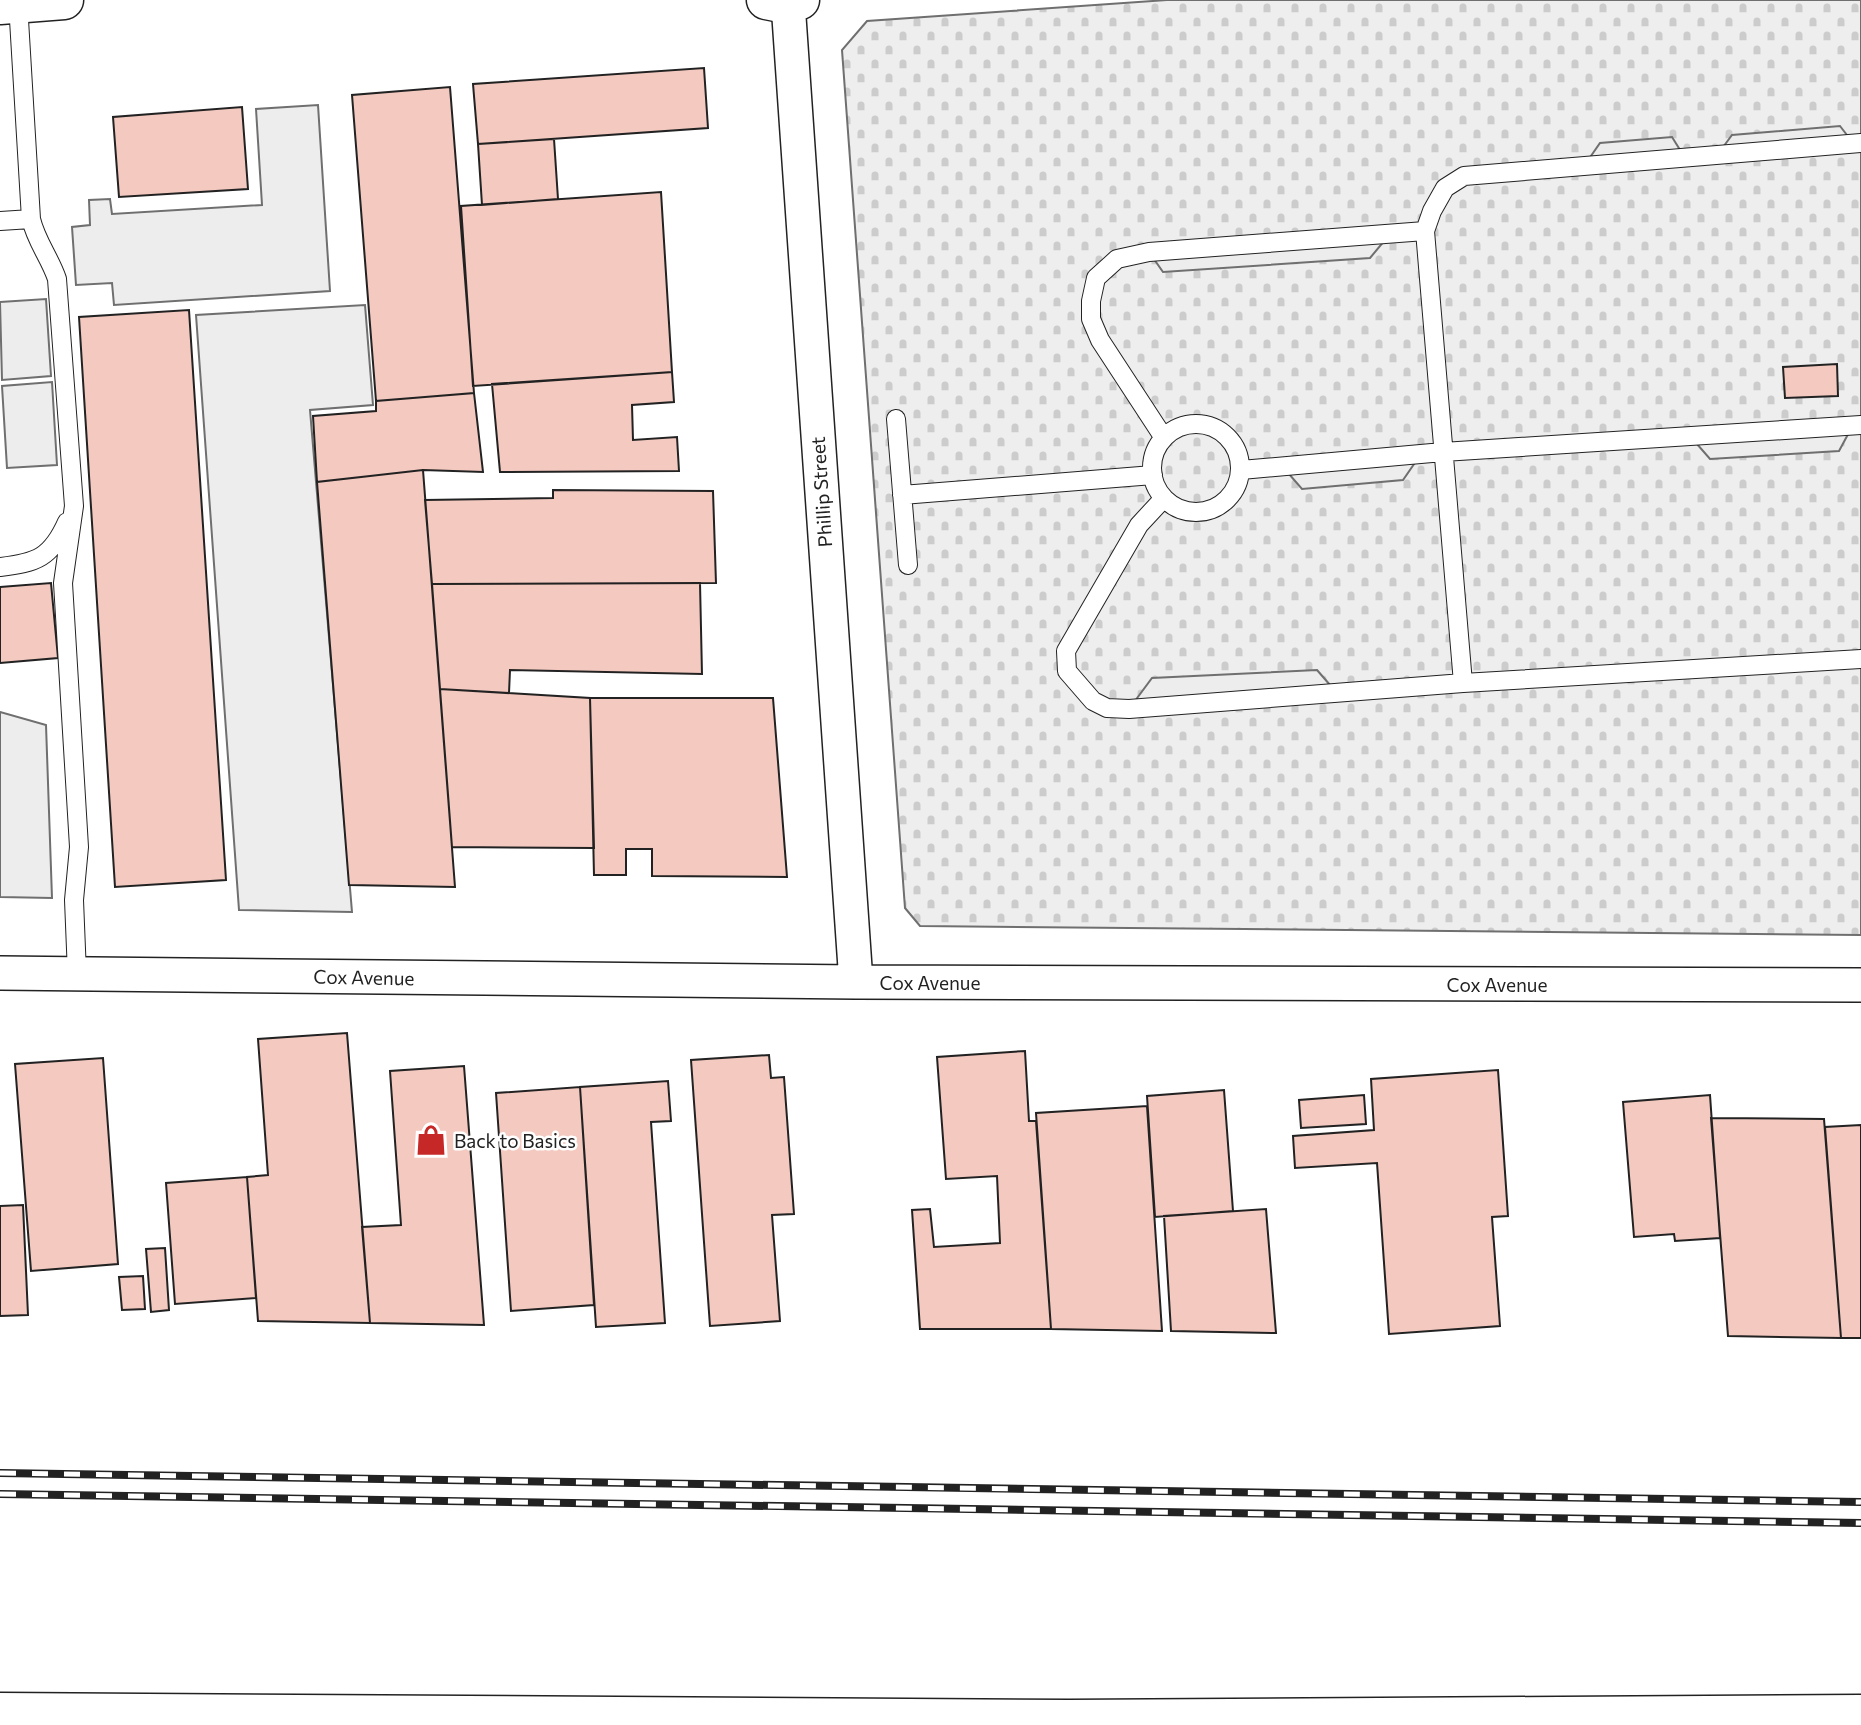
<svg xmlns="http://www.w3.org/2000/svg" width="1861" height="1725" font-family="Commissioner,sans-serif">
	<style>
		.cemetery { fill: url(#cemetery-stones); stroke: #6f6f6f; stroke-width: 2 }
		.parking { fill: #ededed; stroke: #6f6f6f; stroke-width: 2 }
		.building { fill: #f3c9c0; stroke: #222; stroke-width: 2 }
		.lines { fill: none; stroke-linecap: round; stroke-linejoin: round }
		.lane-casing { stroke: #222; stroke-width: 20 }
		.street-casing { stroke: #222; stroke-width: 36 }
		.secondary-casing { stroke: #222; stroke-width: 41 }
		.highway-casing { stroke: #222; stroke-width: 41 }
		.lane { stroke: #fff; stroke-width: 18 }
		.street { stroke: #fff; stroke-width: 33 }
		.secondary { stroke: #fff; stroke-width: 38 }
		.highway { stroke: #fff; stroke-width: 38 }
		.rail-casing { stroke: #222; stroke-width: 8 }
		.rail { stroke: #fff; stroke-width: 5; stroke-dasharray: 16; stroke-linecap: butt }
		.labels { text-anchor: middle; dominant-baseline: central; stroke-width: 5; stroke-linejoin: round; paint-order: stroke }
		.street-label { font-size: 19px; fill: #222; stroke: #fff }
		.poi-label { font-size: 19px; fill: #222; stroke: #fff; text-anchor: start }
	</style>
	<defs>
		<pattern id="cemetery-stones" width="16" height="16" patternUnits="userSpaceOnUse" patternTransform="scale(1.75)"><rect width="16" height="16" fill="#eee"/><path d="M2 7V4a2 2 0 0 1 4 0v3zM10 15v-3a2 2 0 0 1 4 0v3z" fill="#ccc"/></pattern>
	</defs>
	<rect width="100%" height="100%" fill="#fff"/>
	<path class="cemetery" d="M 1167,0 L 1861,0 L 1861,935 L 920,926 L 905,908 L 842,50 L 867,21 Z"/>
	<path class="parking" d="M 318,105 L 330,291 L 114,305 L 112,283 L 76,285 L 72,227 L 90,225 L 89,200 L 110,199 L 112,214 L 262,205 L 256,109 Z
		M 1840,126 L 1853,143 L 1718,154 L 1732,135 Z
		M 1672,137 L 1685,158 L 1584,166 L 1600,143 Z
		M 1390,234 L 1370,258 L 1163,272 L 1149,252 Z
		M 46,299 L 51,376 L 2,380 L 0,302 Z
		M 365,305 L 373,405 L 310,410 L 352,912 L 239,910 L 196,315 Z
		M 52,382 L 57,465 L 7,468 L 2,386 Z
		M 1853,425 L 1839,451 L 1710,459 L 1690,436 Z
		M 1421,454 L 1403,480 L 1302,489 L 1282,466 Z
		M 1317,670 L 1337,693 L 1129,709 L 1152,678 Z
		M 0,712 L 46,725 L 52,898 L 0,897 Z"/>
	<path class="building" d="M 704,68 L 708,128 L 478,144 L 473,84 Z
		M 450,87 L 474,393 L 376,401 L 352,95 Z
		M 242,107 L 248,189 L 119,197 L 113,117 Z
		M 554,139 L 558,199 L 482,205 L 478,144 Z
		M 661,192 L 672,372 L 473,386 L 461,206 Z
		M 189,310 L 226,880 L 115,887 L 79,317 Z
		M 1837,364 L 1838,396 L 1785,398 L 1783,367 Z
		M 672,372 L 674,402 L 632,405 L 633,440 L 677,437 L 679,471 L 500,472 L 492,384 Z
		M 474,393 L 483,472 L 423,470 L 317,482 L 313,416 L 376,411 L 376,401 Z
		M 423,470 L 455,887 L 349,885 L 317,482 Z
		M 553,490 L 713,491 L 716,583 L 432,584 L 425,500 L 553,498 Z
		M 51,583 L 58,658 L 0,663 L 0,587 Z
		M 700,583 L 702,674 L 510,670 L 509,693 L 440,689 L 432,584 Z
		M 440,689 L 590,698 L 594,848 L 452,847 Z
		M 590,698 L 773,698 L 787,877 L 652,876 L 652,849 L 626,849 L 626,875 L 594,875 Z
		M 347,1033 L 370,1323 L 258,1321 L 247,1177 L 268,1175 L 258,1039 Z
		M 1025,1051 L 1029,1121 L 1036,1121 L 1051,1329 L 920,1329 L 912,1210 L 930,1209 L 934,1247 L 1000,1243 L 997,1176 L 946,1179 L 937,1057 Z
		M 769,1055 L 771,1078 L 784,1077 L 794,1214 L 772,1215 L 780,1321 L 710,1326 L 691,1060 Z
		M 103,1058 L 118,1264 L 31,1271 L 15,1064 Z
		M 464,1066 L 484,1325 L 370,1323 L 362,1227 L 401,1225 L 390,1071 Z
		M 1498,1070 L 1508,1216 L 1492,1217 L 1500,1326 L 1389,1334 L 1377,1163 L 1295,1168 L 1293,1136 L 1374,1130 L 1371,1079 Z
		M 668,1081 L 671,1121 L 651,1122 L 665,1323 L 596,1327 L 580,1087 Z
		M 580,1087 L 594,1305 L 511,1311 L 496,1093 Z
		M 1224,1090 L 1233,1211 L 1155,1217 L 1147,1096 Z
		M 1364,1095 L 1366,1124 L 1301,1128 L 1299,1100 Z
		M 1710,1095 L 1720,1238 L 1675,1241 L 1674,1234 L 1634,1237 L 1623,1102 Z
		M 1147,1106 L 1162,1331 L 1051,1329 L 1036,1113 Z
		M 1711,1118 L 1824,1119 L 1841,1338 L 1728,1336 Z
		M 1861,1125 L 1861,1338 L 1841,1338 L 1825,1127 Z
		M 247,1177 L 256,1298 L 175,1304 L 166,1183 Z
		M 23,1205 L 28,1315 L 0,1316 L 0,1206 Z
		M 1266,1209 L 1276,1333 L 1171,1331 L 1164,1216 Z
		M 165,1248 L 169,1310 L 151,1312 L 146,1249 Z
		M 143,1276 L 145,1309 L 122,1310 L 119,1277 Z"/>
	<g class="lines">
		<defs>
			<path id="lane" d="M 18,3 L 31,219 C 36,241 50,258 57,279 L 74,506 L 63,583 L 79,847 L 74,900 L 77,974
				M 0,221 L 31,219
				M 1425,231 L 1463,683
				M 896,419 L 908,565
				M1152 468a44 44 0 1 1 88 0a44 44 0 1 1-88 0Z
				M 1164,438 L 1100,340 L 1091,319 L 1091,301 L 1096,278 L 1117,259 L 1149,252 L 1425,231 L 1432,211 L 1445,188 L 1464,176 L 1861,143
				M 1241,470 L 1443,452 L 1861,425
				M 902,495 L 1153,475
				M 1164,498 L 1139,525 L 1066,651 L 1067,671 L 1093,701 L 1107,708 L 1129,709 L 1463,683 L 1861,659
				M 0,567 C 36,563 51,558 67,522"/>
			<path id="street" d="M 788,3 L 856,982
				M 0,973 L 856,982 L 1861,985"/>
			<path id="secondary" d="M 766,0 L 781,3 L 800,0
				M 0,5 L 64,0"/>
			<path id="highway" d="M 0,1712 L 1069,1719 L 1861,1714"/>
		</defs>
		<use href="#lane" class="lane-casing"/>
		<use href="#street" class="street-casing"/>
		<use href="#secondary" class="secondary-casing"/>
		<use href="#highway" class="highway-casing"/>
		<use href="#lane" class="lane"/>
		<use href="#street" class="street"/>
		<use href="#secondary" class="secondary"/>
		<use href="#highway" class="highway"/>
		<defs>
			<path id="rail" d="M 0,1473 L 1861,1502
				M 0,1494 L 1861,1523"/>
		</defs>
		<use href="#rail" class="rail-casing"/>
		<use href="#rail" class="rail"/>
	</g>
	<defs>
		<symbol id="shop-bare" viewBox="-9 -9 18 18"><path d="M-5-2.5h2.3a2.7 3.5 0 0 1 5.4 0H5L5.5 6h-11ZM-1.5-2.5h3a1.5 2.3 0 0 0-3 0Z" fill="#c62828" stroke="#fff" stroke-width="2.5" paint-order="stroke"/></symbol>
	</defs>
	<g fill-rule="evenodd">
		<use href="#shop-bare" x="409" y="1118" width="44" height="44"/>
	</g>
	<g class="labels">
		<g class="street-label">
			<text transform="translate(821 492) rotate(-94)">Phillip Street</text>
			<text transform="translate(364 977) rotate(1)">Cox Avenue</text>
			<text x="930" y="982">Cox Avenue</text>
			<text x="1497" y="984">Cox Avenue</text>
		</g>
		<g class="poi-label">
			<text x="454" y="1140">Back to Basics</text>
		</g>
	</g>
</svg>
